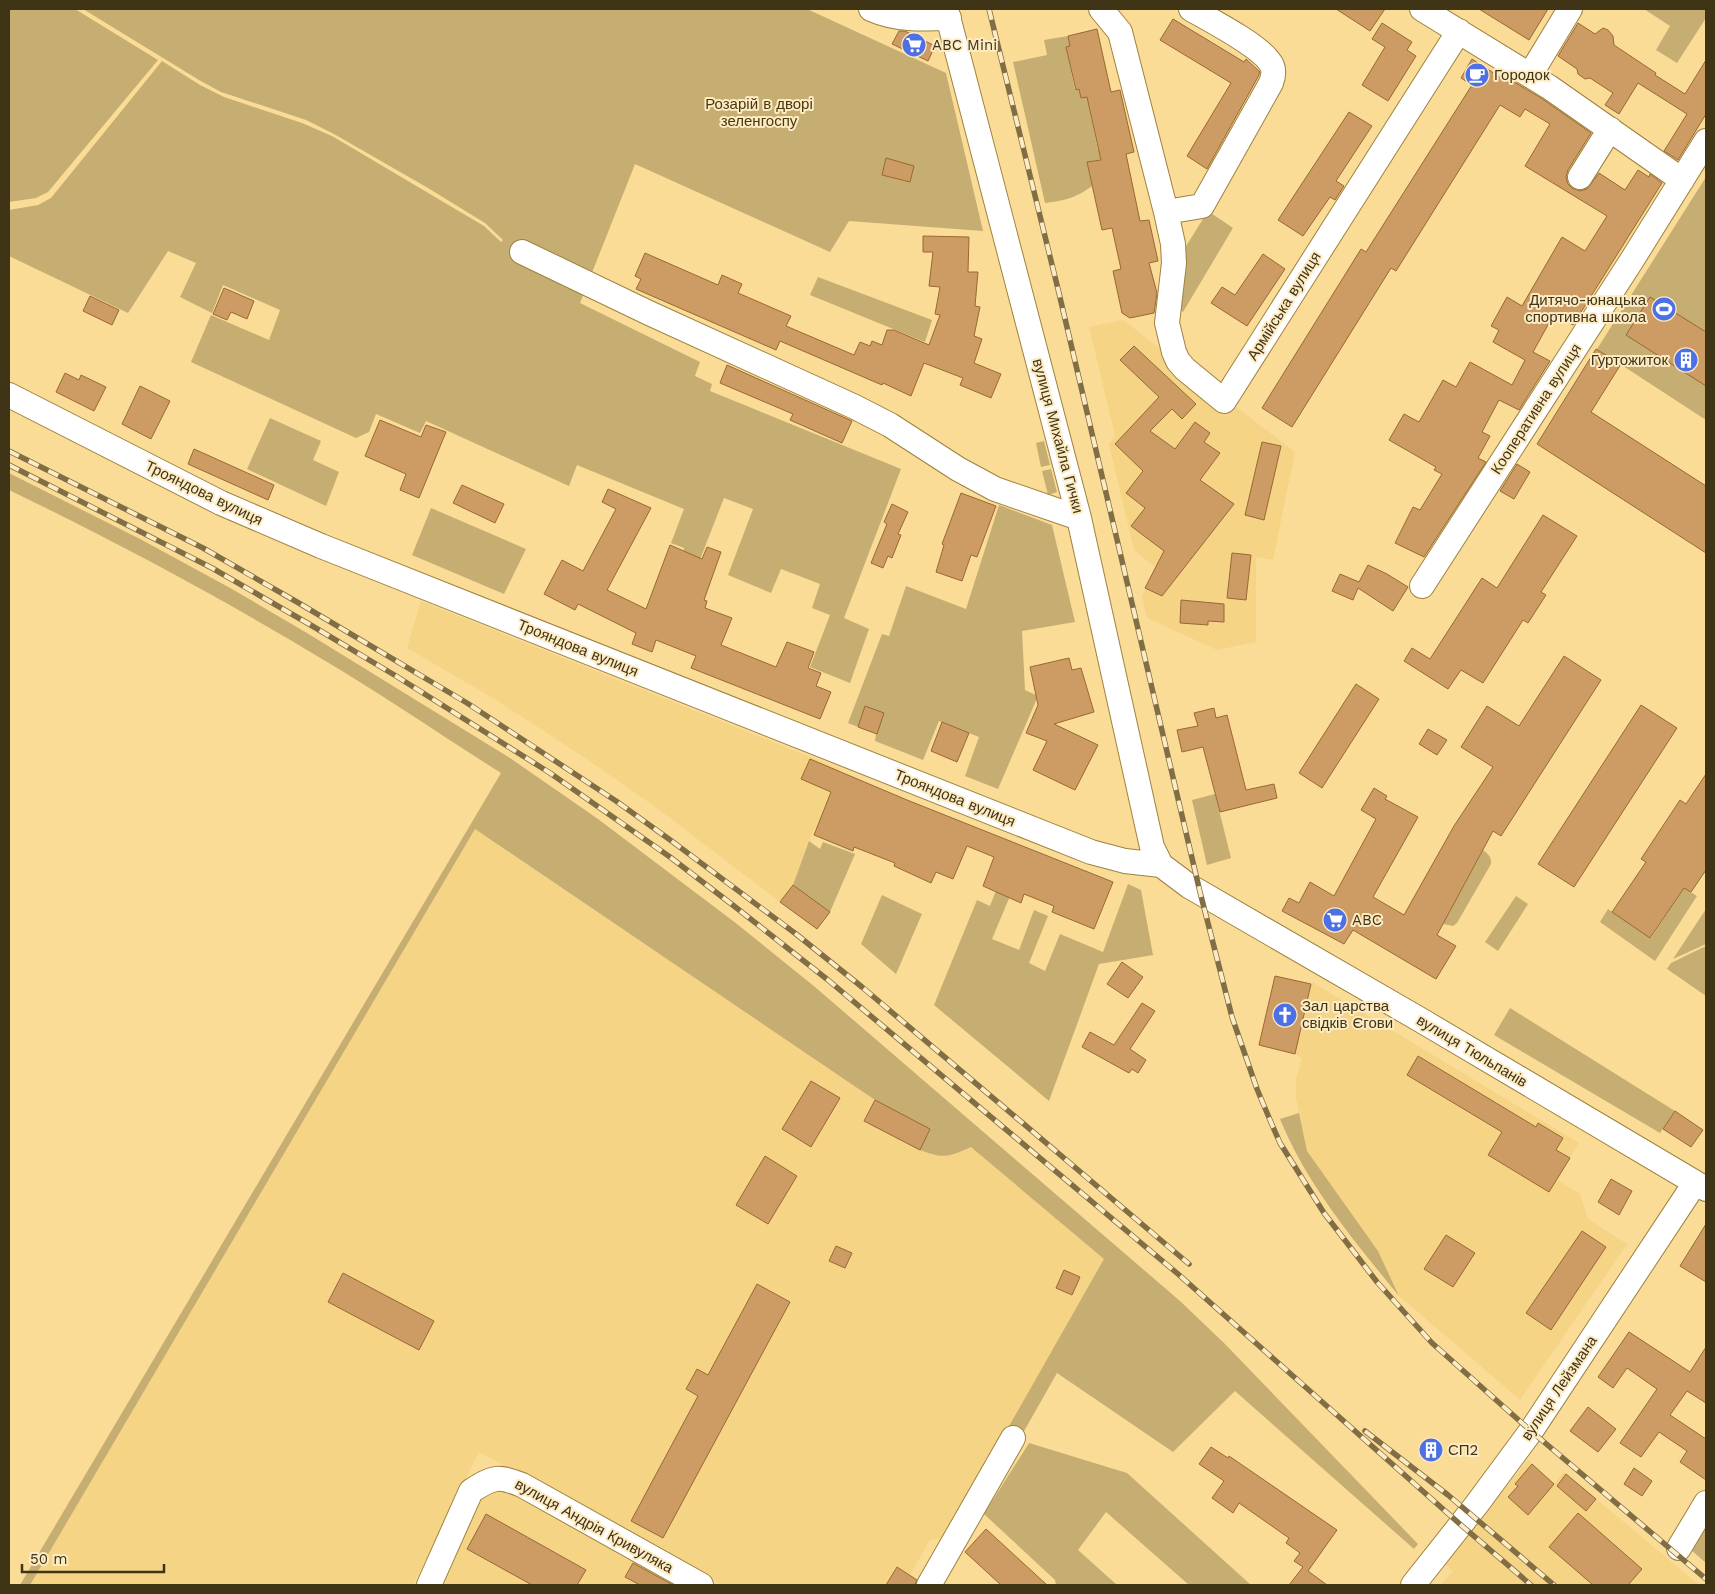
<svg xmlns="http://www.w3.org/2000/svg" width="1715" height="1594" font-family="'Work Sans',sans-serif">
	<style>
		.built { fill: #f5d486 }
		.green { fill: #c6ad72 }
		.building { fill: #cd9b64; stroke: #986932 }
		.lines { fill: none; stroke-linecap: round; stroke-linejoin: round }
		.minor-casing { stroke: #9e823e; stroke-width: 26 }
		.minor { stroke: #fff; stroke-width: 24 }
		.rail-casing { stroke: #816e44; stroke-width: 5.5 }
		.rail { stroke: #fdebc3; stroke-width: 4; stroke-dasharray: 11; stroke-linecap: butt }
		.labels { text-anchor: middle; dominant-baseline: central; stroke-width: 4; stroke-linejoin: round; paint-order: stroke }
		.poi-label { font-size: 15px; fill: #403417; stroke: #fdebc3; text-anchor: start }
		.park-label { font-size: 15px; fill: #48380b; stroke: #fdebc3 }
		.street-label { font-size: 15px; fill: #403417; stroke: #fdebc3 }
	</style>
	<rect width="100%" height="100%" fill="#fadc97"/>
	<path class="built" d="M 1123,320 L 1295,452 L 1273,560 L 1256,557 L 1256,642 L 1217,650 L 1147,618 L 1142,596 L 1156,568 L 1134,550 L 1109,444 L 1115,436 L 1089,327 Z
		M 421,601 L 840,769 L 816,829 L 814,829 L 809,841 L 793,885 L 780,902 L 654,806 L 588,760 L 493,698 L 407,648 Z
		M 475,829 L 875,1100 L 930,1129 L 920,1149 L 953,1155 L 971,1146 L 1105,1259 L 946,1537 L 930,1540 L 910,1575 L 920,1581 L 918,1585 L 722,1585 L 479,1452 L 413,1585 L 30,1585 Z
		M 1312,982 L 1579,1143 L 1557,1180 L 1580,1194 L 1588,1219 L 1627,1244 L 1520,1400 L 1399,1296 L 1378,1251 L 1307,1152 L 1296,1098 L 1296,1079 L 1302,1058 L 1295,1054 Z
		M 1528,1460 L 1554,1484 L 1564,1472 L 1699,1585 L 1441,1585 L 1453,1571 L 1444,1563 Z
		M 494,1490 L 512,1491 L 682,1585 L 438,1585 L 479,1499 Z"/>
	<path class="green" d="M 9,9 L 75,9 L 158,60 L 48,192 L 36,198 L 9,202 Z
		M 83,9 L 807,9 L 946,73 L 983,231 L 849,221 L 830,252 L 635,164 L 580,303 L 700,362 L 695,376 L 712,384 L 710,391 L 901,469 L 844,618 L 869,629 L 850,683 L 810,667 L 830,615 L 812,608 L 820,584 L 781,569 L 771,593 L 728,575 L 753,509 L 724,498 L 699,562 L 682,556 L 684,548 L 671,543 L 684,509 L 577,465 L 569,486 L 426,421 L 420,433 L 376,414 L 369,432 L 356,438 L 191,362 L 211,315 L 269,340 L 280,310 L 223,285 L 212,313 L 180,297 L 196,263 L 168,251 L 128,313 L 9,256 L 9,210 L 38,205 L 51,198 L 162,61 L 200,85 L 224,97 L 302,123 L 332,136 L 484,226 L 501,242 L 503,240 L 485,223 L 428,188 L 334,134 L 306,120 L 221,92 L 199,80 Z
		M 1644,9 L 1706,9 L 1706,18 L 1677,63 L 1656,50 L 1670,26 Z
		M 1068,36 L 1070,46 L 1066,47 L 1075,90 L 1079,89 L 1081,98 L 1091,96 L 1089,107 L 1098,150 L 1102,150 L 1104,159 L 1087,162 L 1092,186 C 1074,199 1066,200 1045,203 L 1013,62 L 1047,55 L 1044,40 Z
		M 1706,177 L 1706,420 L 1597,349 Z
		M 1208,211 L 1233,228 L 1183,312 L 1178,309 L 1178,259 Z
		M 818,277 L 932,320 L 925,342 L 810,295 Z
		M 270,418 L 321,441 L 313,460 L 339,472 L 326,506 L 247,469 Z
		M 1044,441 L 1050,465 L 1041,467 L 1036,443 Z
		M 1051,469 L 1057,492 L 1048,495 L 1042,471 Z
		M 9,473 L 142,540 L 232,589 L 307,633 L 510,758 L 598,819 L 737,924 L 815,987 L 1180,1301 L 1225,1344 L 1418,1544 L 1414,1549 L 1235,1391 L 1173,1452 L 1057,1373 L 1019,1440 L 1004,1435 L 1104,1259 L 971,1147 C 949,1157 943,1159 920,1150 L 930,1129 L 875,1100 L 475,829 L 30,1585 L 20,1585 L 501,773 C 441,735 383,695 322,659 C 221,598 115,541 9,490 Z
		M 999,505 L 1052,525 L 1075,622 L 1022,631 L 1025,690 L 1038,696 L 998,789 L 965,776 L 979,737 L 939,721 L 923,760 L 875,741 L 876,734 L 848,723 L 882,634 L 889,636 L 906,586 L 966,609 Z
		M 431,508 L 526,549 L 504,594 L 412,555 Z
		M 1215,794 L 1231,858 L 1207,865 L 1192,800 Z
		M 809,841 L 820,849 L 823,842 L 855,854 L 830,912 L 793,885 Z
		M 1483,850 C 1488,854 1492,857 1491,864 L 1457,923 L 1453,926 L 1443,924 Z
		M 999,883 L 1013,889 L 992,939 L 1019,950 L 1034,910 L 1048,916 L 1029,963 L 1045,971 L 1060,934 L 1103,952 L 1128,884 L 1141,890 L 1153,955 L 1099,964 L 1049,1101 L 934,1005 L 977,900 L 990,906 Z
		M 1684,888 L 1697,896 L 1655,961 L 1600,922 L 1608,909 L 1651,938 Z
		M 882,895 L 922,914 L 896,974 L 861,944 Z
		M 1516,896 L 1528,904 L 1498,951 L 1485,942 Z
		M 1706,909 L 1706,944 L 1673,959 Z
		M 1706,946 L 1706,996 L 1667,969 L 1671,963 Z
		M 1510,1008 L 1675,1111 L 1660,1133 L 1494,1035 Z
		M 1299,1113 L 1307,1151 L 1378,1251 L 1399,1296 C 1354,1241 1307,1185 1280,1119 Z
		M 1029,1443 L 1127,1473 L 1251,1585 L 1189,1585 L 1106,1512 L 1078,1550 L 1117,1585 L 1056,1585 L 1055,1580 L 984,1514 Z
		M 1706,1524 L 1706,1563 L 1690,1549 Z"/>
	<path class="building" d="M 1336,9 L 1385,9 L 1370,31 Z
		M 1479,9 L 1548,9 L 1529,40 Z
		M 1173,19 L 1244,62 L 1246,59 L 1260,72 L 1258,77 L 1207,169 L 1187,156 L 1231,83 L 1160,40 Z
		M 1382,23 L 1412,42 L 1407,50 L 1416,56 L 1388,101 L 1362,85 L 1385,47 L 1372,39 Z
		M 1578,23 L 1595,34 L 1603,28 L 1608,30 L 1613,36 L 1614,45 L 1656,73 L 1655,75 L 1685,94 L 1706,60 L 1706,114 L 1678,160 L 1664,151 L 1687,114 L 1638,83 L 1619,114 L 1605,105 L 1613,93 L 1590,78 L 1585,79 L 1578,74 L 1577,69 L 1558,56 Z
		M 1097,29 L 1111,92 L 1120,90 L 1134,152 L 1126,154 L 1140,221 L 1149,220 L 1158,261 L 1149,263 L 1157,293 L 1154,313 L 1130,318 L 1122,313 L 1113,271 L 1121,269 L 1112,228 L 1102,230 L 1087,162 L 1101,160 L 1087,97 L 1081,98 L 1079,89 L 1076,90 L 1066,47 L 1070,46 L 1068,36 Z
		M 899,31 L 905,31 L 935,46 L 928,61 L 892,44 Z
		M 1472,59 L 1512,85 L 1514,82 L 1541,98 L 1591,133 L 1568,170 L 1566,177 L 1568,184 L 1572,188 L 1580,191 L 1587,189 L 1599,173 L 1625,190 L 1638,170 L 1649,177 L 1650,174 L 1662,183 L 1573,325 L 1554,314 L 1533,352 L 1550,361 L 1519,410 L 1499,400 L 1482,432 L 1490,436 L 1478,458 L 1486,462 L 1424,557 L 1395,543 L 1413,507 L 1420,510 L 1442,474 L 1434,470 L 1436,467 L 1389,440 L 1404,414 L 1419,422 L 1443,380 L 1456,387 L 1470,362 L 1512,385 L 1525,360 L 1493,342 L 1499,330 L 1491,326 L 1507,297 L 1522,306 L 1562,237 L 1585,251 L 1607,216 L 1525,166 L 1550,124 L 1525,109 L 1520,117 L 1500,105 L 1396,271 L 1391,268 L 1292,427 L 1262,408 L 1361,249 L 1366,252 L 1472,85 L 1461,78 Z
		M 1349,112 L 1372,126 L 1336,181 L 1344,186 L 1335,200 L 1330,197 L 1303,236 L 1278,220 Z
		M 886,158 L 914,166 L 910,182 L 882,175 Z
		M 923,236 L 969,237 L 968,272 L 978,272 L 975,306 L 980,307 L 974,336 L 982,339 L 974,363 L 1001,374 L 991,398 L 960,385 L 963,378 L 924,363 L 911,396 L 883,383 L 882,385 L 780,341 L 776,350 L 636,289 L 641,279 L 635,276 L 645,253 L 718,285 L 722,275 L 742,284 L 738,293 L 791,316 L 786,326 L 854,355 L 860,342 L 870,346 L 872,341 L 882,345 L 887,330 L 894,330 L 929,345 L 940,315 L 935,314 L 940,287 L 929,286 L 933,252 L 923,252 Z
		M 1263,254 L 1285,269 L 1247,326 L 1211,303 L 1222,287 L 1235,295 Z
		M 224,288 L 254,301 L 247,319 L 231,312 L 227,320 L 213,314 Z
		M 90,296 L 119,310 L 112,325 L 83,311 Z
		M 1650,297 L 1706,332 L 1706,386 L 1626,335 Z
		M 1134,346 L 1196,404 L 1182,419 L 1172,409 L 1150,431 L 1175,449 L 1195,422 L 1210,433 L 1204,442 L 1220,453 L 1200,480 L 1234,504 L 1162,596 L 1145,588 L 1164,551 L 1131,526 L 1145,508 L 1126,493 L 1143,471 L 1115,444 L 1159,397 L 1120,360 Z
		M 1596,349 L 1621,364 L 1591,412 L 1706,486 L 1706,553 L 1537,444 Z
		M 727,365 L 852,421 L 842,443 L 790,420 L 793,414 L 720,383 Z
		M 65,373 L 79,380 L 81,375 L 106,387 L 94,411 L 56,392 Z
		M 140,386 L 170,401 L 151,439 L 122,424 Z
		M 380,420 L 421,437 L 426,425 L 446,432 L 419,498 L 400,490 L 406,474 L 365,456 Z
		M 1262,442 L 1281,446 L 1264,520 L 1245,515 Z
		M 194,449 L 274,485 L 268,500 L 188,464 Z
		M 1517,464 L 1530,472 L 1514,499 L 1500,491 Z
		M 462,485 L 504,504 L 495,523 L 453,503 Z
		M 608,489 L 651,508 L 607,590 L 646,609 L 670,545 L 702,559 L 707,547 L 721,552 L 704,600 L 707,601 L 705,608 L 732,618 L 721,645 L 776,667 L 787,642 L 814,652 L 808,668 L 821,673 L 816,686 L 831,692 L 820,719 L 691,668 L 696,656 L 656,640 L 652,652 L 632,644 L 636,633 L 578,604 L 575,610 L 544,594 L 562,560 L 583,571 L 616,509 L 602,502 Z
		M 961,493 L 996,506 L 977,557 L 971,555 L 962,581 L 936,572 L 944,545 L 942,544 Z
		M 892,504 L 908,512 L 898,534 L 901,535 L 892,558 L 888,556 L 883,568 L 871,563 L 887,524 L 884,522 Z
		M 1543,515 L 1577,536 L 1541,592 L 1546,595 L 1528,623 L 1523,620 L 1483,683 L 1461,670 L 1448,689 L 1404,661 L 1412,648 L 1430,659 L 1482,578 L 1497,588 Z
		M 1232,553 L 1251,555 L 1246,600 L 1227,598 Z
		M 1368,565 L 1387,574 L 1408,587 L 1393,611 L 1358,588 L 1353,600 L 1332,591 L 1340,574 L 1359,582 Z
		M 1181,600 L 1224,604 L 1224,622 L 1208,621 L 1208,625 L 1180,623 Z
		M 1564,656 L 1601,680 L 1501,836 L 1493,831 L 1437,935 L 1456,946 L 1436,979 L 1353,930 L 1344,944 L 1282,911 L 1289,898 L 1299,903 L 1310,882 L 1334,896 L 1376,819 L 1361,810 L 1374,788 L 1387,796 L 1385,799 L 1418,817 L 1373,897 L 1404,915 L 1454,826 L 1493,767 L 1461,747 L 1487,706 L 1519,726 Z
		M 1069,658 L 1072,670 L 1081,668 L 1094,712 L 1054,724 L 1098,745 L 1075,790 L 1033,770 L 1047,741 L 1026,733 L 1038,705 L 1030,667 Z
		M 1356,684 L 1379,699 L 1322,788 L 1299,773 Z
		M 1641,705 L 1677,728 L 1574,887 L 1538,864 Z
		M 865,706 L 884,713 L 877,734 L 858,727 Z
		M 1214,708 L 1216,718 L 1227,715 L 1246,790 L 1274,784 L 1277,798 L 1220,812 L 1203,747 L 1182,752 L 1177,730 L 1198,726 L 1194,713 Z
		M 942,722 L 969,733 L 957,762 L 931,751 Z
		M 1428,729 L 1447,740 L 1437,755 L 1419,744 Z
		M 810,759 L 907,800 L 1113,882 L 1094,929 L 1052,912 L 1054,906 L 1024,894 L 1021,903 L 983,886 L 994,857 L 967,846 L 953,879 L 936,872 L 931,883 L 894,866 L 895,863 L 854,847 L 853,851 L 814,835 L 831,792 L 801,779 Z
		M 1706,774 L 1706,870 L 1691,892 L 1684,888 L 1650,938 L 1612,912 L 1646,862 L 1641,859 L 1680,800 L 1686,804 Z
		M 793,885 L 830,912 L 817,929 L 780,902 Z
		M 1122,962 L 1143,977 L 1128,998 L 1107,984 Z
		M 1275,976 L 1311,984 L 1295,1054 L 1259,1045 Z
		M 1142,1003 L 1155,1011 L 1130,1049 L 1146,1060 L 1138,1073 L 1132,1069 L 1129,1073 L 1082,1047 L 1090,1032 L 1114,1045 Z
		M 1418,1056 L 1536,1127 L 1538,1123 L 1563,1138 L 1556,1150 L 1570,1158 L 1549,1192 L 1488,1155 L 1502,1132 L 1407,1075 Z
		M 811,1081 L 840,1098 L 811,1147 L 782,1129 Z
		M 875,1100 L 930,1129 L 920,1150 L 864,1121 Z
		M 1675,1111 L 1703,1130 L 1691,1147 L 1663,1129 Z
		M 765,1156 L 797,1176 L 768,1224 L 736,1205 Z
		M 1611,1179 L 1632,1191 L 1619,1215 L 1598,1202 Z
		M 1706,1224 L 1706,1282 L 1680,1266 Z
		M 1582,1231 L 1606,1247 L 1551,1330 L 1526,1313 Z
		M 1446,1235 L 1475,1253 L 1453,1287 L 1424,1269 Z
		M 836,1246 L 852,1253 L 845,1268 L 829,1261 Z
		M 1064,1270 L 1080,1277 L 1072,1295 L 1056,1288 Z
		M 343,1273 L 434,1321 L 419,1350 L 328,1302 Z
		M 757,1284 L 790,1302 L 663,1538 L 631,1521 L 698,1396 L 686,1389 L 697,1369 L 708,1375 Z
		M 1629,1332 L 1690,1372 L 1706,1347 L 1706,1403 L 1687,1391 L 1670,1415 L 1706,1439 L 1706,1480 L 1680,1462 L 1687,1451 L 1659,1432 L 1641,1457 L 1620,1443 L 1657,1389 L 1627,1368 L 1613,1388 L 1598,1377 Z
		M 1588,1407 L 1616,1429 L 1598,1452 L 1570,1431 Z
		M 1211,1447 L 1228,1458 L 1229,1456 L 1337,1530 L 1308,1571 L 1327,1585 L 1289,1585 L 1303,1567 L 1294,1561 L 1300,1553 L 1286,1543 L 1289,1538 L 1239,1503 L 1233,1513 L 1212,1498 L 1224,1481 L 1199,1464 Z
		M 1532,1464 L 1554,1484 L 1528,1515 L 1508,1497 L 1518,1486 L 1515,1484 Z
		M 1634,1468 L 1652,1481 L 1642,1496 L 1624,1484 Z
		M 1566,1474 L 1596,1499 L 1586,1511 L 1557,1486 Z
		M 1578,1513 L 1642,1569 L 1628,1585 L 1593,1585 L 1549,1547 Z
		M 486,1514 L 586,1570 L 577,1585 L 532,1585 L 467,1549 Z
		M 986,1529 L 1047,1585 L 1001,1585 L 965,1552 Z
		M 633,1563 L 673,1585 L 640,1585 L 625,1577 Z
		M 897,1567 L 917,1580 L 915,1585 L 886,1585 Z"/>
	<g class="lines">
		<defs>
			<path id="minor" d="M 871,9 C 896,20 921,19 949,18
				M 946,9 L 1079,518 L 1152,847 L 1161,865 L 1189,886 L 1424,1022 L 1706,1189
				M 1101,9 L 1120,32 L 1166,212 L 1202,206 L 1271,83 C 1274,75 1275,68 1269,61 C 1257,44 1210,20 1191,9
				M 1422,9 L 1549,87 L 1682,180
				M 1530,75 L 1570,9
				M 1580,177 L 1610,129
				M 1166,212 L 1173,244 L 1174,263 L 1167,323 L 1174,352 L 1178,361 L 1185,369 L 1224,401 L 1459,31
				M 522,252 L 649,313 L 855,407 L 890,425 L 958,469 L 995,489 L 1079,518
				M 9,395 L 221,503 L 321,546 L 1091,852 L 1125,861 L 1161,865
				M 1422,586 L 1632,260 L 1706,141
				M 1679,1548 L 1706,1503
				M 429,1585 L 471,1491 C 493,1477 498,1475 522,1485 L 701,1585
				M 929,1585 L 1013,1438
				M 1413,1585 L 1477,1504 L 1531,1431 L 1695,1183"/>
		</defs>
		<use href="#minor" class="minor-casing"/>
		<use href="#minor" class="minor"/>
		<defs>
			<path id="rail" d="M 989,9 L 1058,289 L 1200,892 L 1232,1017 L 1257,1089 L 1270,1120 L 1280,1143 L 1324,1213 L 1377,1282 L 1432,1343 L 1531,1431 L 1706,1579
				M 9,451 L 203,548 L 297,602 L 467,703 L 616,801 L 673,842 L 796,934 L 862,987 L 1189,1264
				M 9,465 L 212,568 L 309,624 L 396,676 L 550,773 L 670,857 L 734,906 L 828,980 L 1178,1274 L 1461,1525 L 1531,1585
				M 1365,1431 L 1448,1495 L 1554,1585"/>
		</defs>
		<use href="#rail" class="rail-casing"/>
		<use href="#rail" class="rail"/>
	</g>
	<defs>
		<symbol id="supermarket-disc" viewBox="-11 -11 22 22"><circle r="9.5" fill="#4d71e4" stroke="#fdebc3"/><path d="M-6-5.5h2.5l.6 2H6L4.5 2H-2.5L-4.4-4H-6ZM-1.5 3.2a1.3 1.3 0 1 0 .1 0ZM3 3.2a1.3 1.3 0 1 0 .1 0Z" fill="#fff"/></symbol>
		<symbol id="cafe-disc" viewBox="-11 -11 22 22"><circle r="9.5" fill="#4d71e4" stroke="#fdebc3"/><path d="M-5.5-4.5H6V0H3Q3 3.5 0 3.5H-2.5Q-5.5 3.5-5.5 0ZM3-3.2v2h1.7v-2ZM-6 4.5H4V6H-6Z" fill="#fff"/></symbol>
		<symbol id="stadium-disc" viewBox="-11 -11 22 22"><circle r="9.5" fill="#4d71e4" stroke="#fdebc3"/><path d="M0-5a6.5 5 0 1 0 0 10a6.5 5 0 1 0 0-10ZM-3.5-1.8h7v3.6h-7Z" fill="#fff"/></symbol>
		<symbol id="building-disc" viewBox="-11 -11 22 22"><circle r="9.5" fill="#4d71e4" stroke="#fdebc3"/><path d="M-4-6H4V6H1V3H-1V6H-4ZM-2.5-4.3h1.7v1.8h-1.7ZM.8-4.3h1.7v1.8H.8ZM-2.5-1h1.7V.8h-1.7ZM.8-1h1.7V.8H.8Z" fill="#fff"/></symbol>
		<symbol id="church-disc" viewBox="-11 -11 22 22"><circle r="9.5" fill="#4d71e4" stroke="#fdebc3"/><path d="M-1.2-6h2.4v3.5h3.3v2.4h-3.3V6h-2.4V-.1h-3.3v-2.4h3.3Z" fill="#fff"/></symbol>
	</defs>
	<g fill-rule="evenodd">
		<use href="#supermarket-disc" x="900" y="31" width="28" height="28"/>
		<use href="#cafe-disc" x="1463" y="61" width="28" height="28"/>
		<use href="#stadium-disc" x="1650" y="295" width="28" height="28"/>
		<use href="#building-disc" x="1672" y="346" width="28" height="28"/>
		<use href="#supermarket-disc" x="1321" y="906" width="28" height="28"/>
		<use href="#church-disc" x="1271" y="1001" width="28" height="28"/>
		<use href="#building-disc" x="1417" y="1436" width="28" height="28"/>
	</g>
	<g class="labels">
		<g class="poi-label">
			<text x="932" y="45">ABC Mini</text>
			<text x="1494" y="75">Городок</text>
			<text x="1646" y="300" text-anchor="end">Дитячо-юнацька<tspan x="1646" dy="17">спортивна школа</tspan></text>
			<text x="1668" y="360" text-anchor="end">Гуртожиток</text>
			<text x="1352" y="920">ABC</text>
			<text x="1302" y="1006">Зал царства<tspan x="1302" dy="17">свідків Єгови</tspan></text>
			<text x="1448" y="1450">СП2</text>
		</g>
		<g class="park-label">
			<text x="759" y="104">Розарій в дворі<tspan x="759" dy="17">зеленгоспу</tspan></text>
		</g>
		<g class="street-label">
			<text transform="translate(1284 306) rotate(-58)">Армійська вулиця</text>
			<text transform="translate(1536 409) rotate(-57)">Кооперативна вулиця</text>
			<text transform="translate(1058 436) rotate(75)">вулиця Михайла Гички</text>
			<text transform="translate(204 493) rotate(26)">Трояндова вулиця</text>
			<text transform="translate(578 648) rotate(22)">Трояндова вулиця</text>
			<text transform="translate(955 798) rotate(22)">Трояндова вулиця</text>
			<text transform="translate(1472 1051) rotate(31)">вулиця Тюльпанів</text>
			<text transform="translate(1559 1388) rotate(-56)">вулиця Лейзмана</text>
			<text transform="translate(594 1526) rotate(29)">вулиця Андрія Кривуляка</text>
		</g>
	</g>
	<rect width="1715" height="1594" fill="none" stroke="#403417" stroke-width="20"/>
	<path d="M22 1564v8h142v-8" fill="none" stroke="#403417" stroke-width="2.5"/>
	<text x="30" y="1564" font-size="15" fill="#403417" stroke="#fdebc3" stroke-width="4" paint-order="stroke">50 m</text>
</svg>
